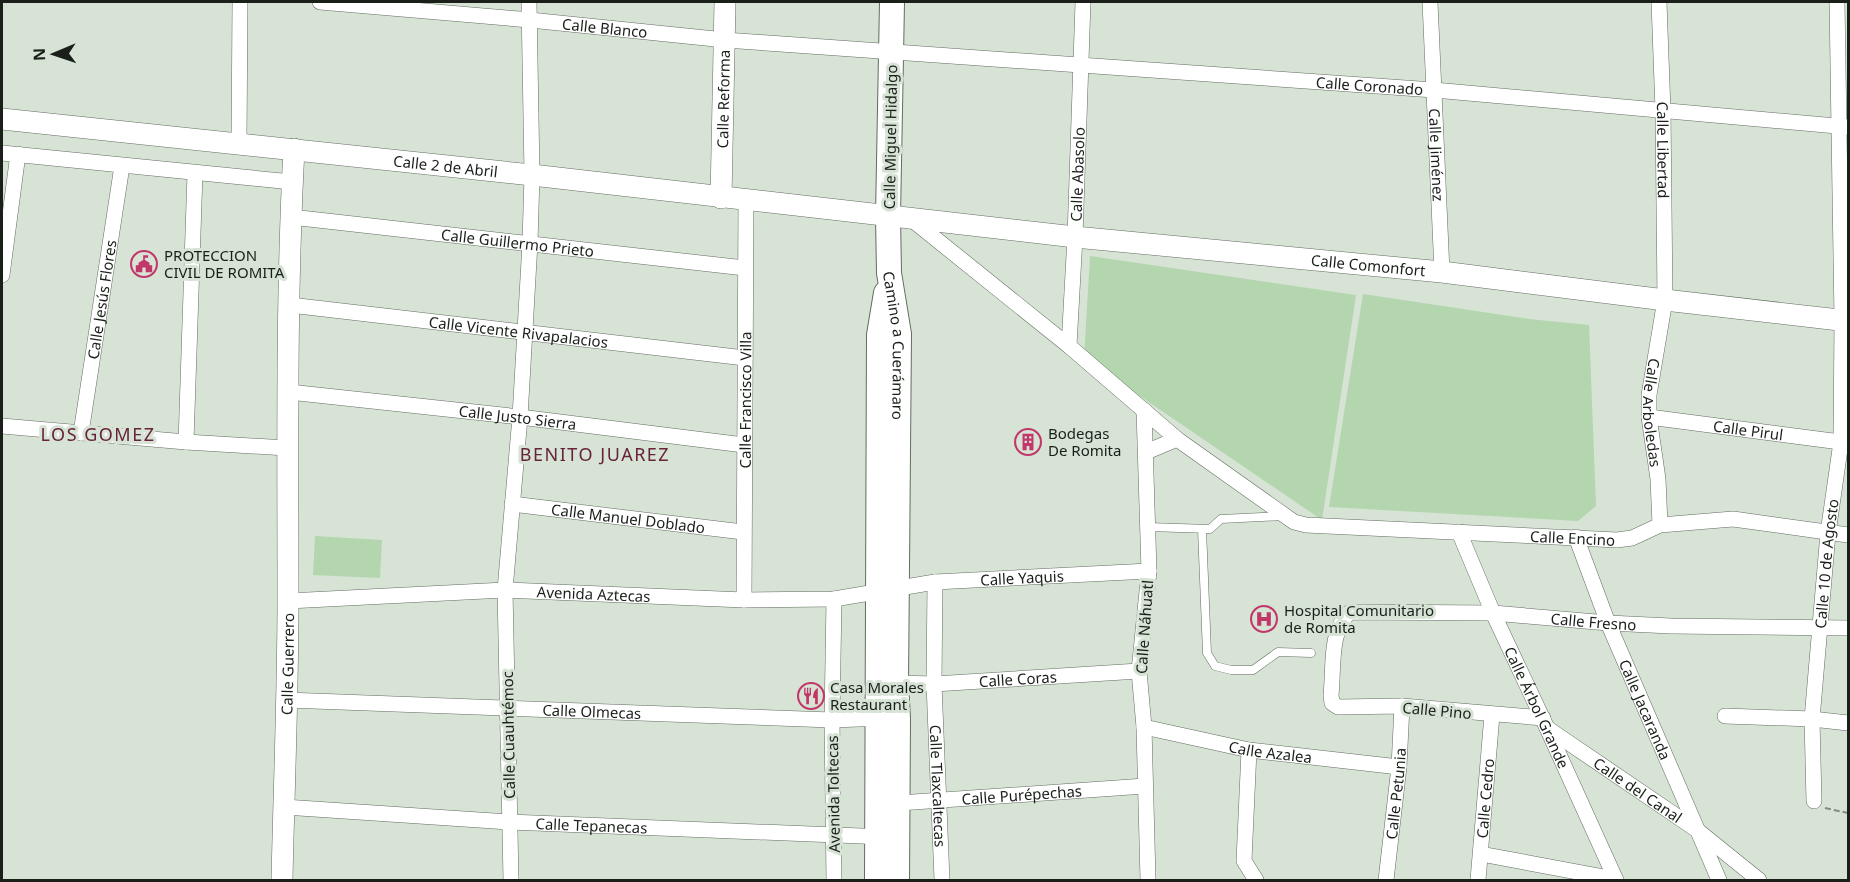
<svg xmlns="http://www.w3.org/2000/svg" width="1850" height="882" font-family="'Noto Sans',sans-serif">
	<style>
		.green { fill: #b3d6af }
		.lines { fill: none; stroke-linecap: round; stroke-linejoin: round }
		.lane-casing { stroke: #636d61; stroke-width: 9 }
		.street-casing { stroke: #636d61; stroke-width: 16 }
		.secondary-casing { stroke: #636d61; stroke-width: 22 }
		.primary-casing { stroke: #636d61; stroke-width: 26 }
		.path { stroke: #848d83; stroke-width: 2; stroke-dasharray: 6 3; stroke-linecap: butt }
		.lane { stroke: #fff; stroke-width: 8 }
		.street { stroke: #fff; stroke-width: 15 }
		.secondary { stroke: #fff; stroke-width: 21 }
		.primary { stroke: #fff; stroke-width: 24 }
		.labels { text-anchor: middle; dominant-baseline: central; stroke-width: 6; stroke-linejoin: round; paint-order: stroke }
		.street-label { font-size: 15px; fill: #1a1f1a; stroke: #d6e3d5 }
		.poi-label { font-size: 15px; fill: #1a1f1a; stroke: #d6e3d5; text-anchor: start }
		.quarter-label { font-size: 18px; letter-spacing: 1.5px; fill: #672339; stroke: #d6e3d5 }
	</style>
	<rect width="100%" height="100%" fill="#d6e3d5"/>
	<path class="green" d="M 1090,256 L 1356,295 L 1322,520 L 1084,358 Z
		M 1363,294 L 1529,319 L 1589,325 L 1596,506 L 1578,521 L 1329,507 Z
		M 315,536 L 382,540 L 380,578 L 313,575 Z"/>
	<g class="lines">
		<defs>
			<path id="lane" d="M 1148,527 L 1210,529 L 1221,519 L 1283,516
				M 1202,529 L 1207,653 L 1215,666 L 1231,670 L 1253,670 L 1278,652 L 1311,653"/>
			<g id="street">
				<path id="s1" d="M 320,2 L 530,20 L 725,40 L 1434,90 L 1848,127"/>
				<path id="s2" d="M 1430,2 L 1442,272"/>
				<path id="s3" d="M 1659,2 L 1663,111 L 1665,300 L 1649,395 L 1649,417 L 1658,479 L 1660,525"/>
				<path d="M 239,144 L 240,2"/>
				<path d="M 2,153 L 292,182"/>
				<path id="s4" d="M 291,217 L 745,268"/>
				<path id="s5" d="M 911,219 L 1069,346 L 1177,439 L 1294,522 L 1306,525 L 1617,540 L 1632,538 L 1660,525 L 1733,519 L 1848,535"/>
				<path d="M 2,275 L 18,154"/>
				<path id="s6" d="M 290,305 L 745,358"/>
				<path id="s7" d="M 1069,346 L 1075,237 L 1083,2"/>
				<path id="s8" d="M 289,392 L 520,417 L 744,445"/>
				<path d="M 1144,410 L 1149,571 L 1139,671 L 1144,727 L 1148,880"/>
				<path id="s9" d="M 1649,417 L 1848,443"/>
				<path d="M 2,426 L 186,442 L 287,448"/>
				<path id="s10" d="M 81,433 L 122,166"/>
				<path d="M 186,442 L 195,173"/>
				<path d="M 1146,452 L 1177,439"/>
				<path id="s11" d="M 512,504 L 743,532"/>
				<path id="s12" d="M 1459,532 L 1493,613 L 1547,728 L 1616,880"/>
				<path id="s13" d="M 1576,537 L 1608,623 L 1719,880"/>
				<path id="s14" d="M 935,582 L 934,684 L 942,880"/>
				<path id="s15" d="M 744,600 L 746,200"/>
				<path id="s16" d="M 288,601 L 505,590 L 744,600 L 834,599 L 935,582 L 1149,571"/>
				<path id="s17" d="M 896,683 L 934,684 L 1139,671"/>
				<path id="s18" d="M 286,700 L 832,720 L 885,718"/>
				<path d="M 1725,716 L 1812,719 L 1848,723"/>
				<path id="s19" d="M 1543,718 L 1402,706 L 1338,707 L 1332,703 L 1331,695 C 1334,668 1329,630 1350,612 L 1493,613 L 1608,623 L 1671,626 L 1848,628"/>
				<path id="s20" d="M 1144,727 L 1249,750 L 1399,767"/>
				<path id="s21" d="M 1547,728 L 1697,830 L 1759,880"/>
				<path d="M 1249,750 L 1244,861 L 1256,880"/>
				<path id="s22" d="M 1814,801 L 1812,719 L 1828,533 L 1841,442 L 1842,320 L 1837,2"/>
				<path id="s23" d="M 899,803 L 1145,786"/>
				<path id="s24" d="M 284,807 L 509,822 L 886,837"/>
				<path d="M 1481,854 L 1615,879"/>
				<path d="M 511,880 L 505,590 L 520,417 L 530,243 L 532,175 L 529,2"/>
				<path d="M 834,880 L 832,720 L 834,599"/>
				<path id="s25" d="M 1386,880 L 1399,767 L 1402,706"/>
				<path id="s26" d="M 1478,880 L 1492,715"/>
			</g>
			<g id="secondary">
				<path id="s27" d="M 2,119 L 532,175 L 1075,237 L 1442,272 L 1665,300 L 1848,321"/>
				<path id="s28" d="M 721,198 L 725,2"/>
				<path id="s29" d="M 282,880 C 284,787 288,693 288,599 C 288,449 286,298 294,149"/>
			</g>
			<g id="primary">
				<path id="s30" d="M 892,2 L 888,216 L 889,273 L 899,334 L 896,683 L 898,719 L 897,880"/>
				<path d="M 877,880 L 879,335 L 886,293"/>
			</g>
		</defs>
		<use href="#lane" class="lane-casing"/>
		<use href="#street" class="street-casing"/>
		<use href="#secondary" class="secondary-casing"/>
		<use href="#primary" class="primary-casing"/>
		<path class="path" d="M 1825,808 L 1848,813"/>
		<use href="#lane" class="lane"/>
		<use href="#street" class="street"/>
		<use href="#secondary" class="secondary"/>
		<use href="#primary" class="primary"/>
	</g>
	<defs>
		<symbol id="civic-ring" viewBox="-11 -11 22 22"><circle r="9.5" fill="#d6e3d5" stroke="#c23669" stroke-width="1.5"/><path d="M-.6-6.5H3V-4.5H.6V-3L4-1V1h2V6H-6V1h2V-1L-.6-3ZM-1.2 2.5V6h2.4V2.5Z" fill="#c23669"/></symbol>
		<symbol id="building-ring" viewBox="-11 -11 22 22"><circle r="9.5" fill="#d6e3d5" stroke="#c23669" stroke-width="1.5"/><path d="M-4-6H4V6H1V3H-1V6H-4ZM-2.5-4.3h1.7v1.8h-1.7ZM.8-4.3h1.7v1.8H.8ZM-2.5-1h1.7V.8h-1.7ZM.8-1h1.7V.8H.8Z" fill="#c23669"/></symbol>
		<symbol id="hospital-ring" viewBox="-11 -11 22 22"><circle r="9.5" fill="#d6e3d5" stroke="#c23669" stroke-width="1.5"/><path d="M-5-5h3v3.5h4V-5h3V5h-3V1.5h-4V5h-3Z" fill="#c23669"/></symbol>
		<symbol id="restaurant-ring" viewBox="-11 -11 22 22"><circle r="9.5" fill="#d6e3d5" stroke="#c23669" stroke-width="1.5"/><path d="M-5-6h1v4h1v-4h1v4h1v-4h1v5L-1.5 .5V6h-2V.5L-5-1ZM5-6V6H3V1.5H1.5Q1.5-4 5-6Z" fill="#c23669"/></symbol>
	</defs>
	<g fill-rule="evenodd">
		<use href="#civic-ring" x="129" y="249" width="30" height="30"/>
		<use href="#building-ring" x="1013" y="427" width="30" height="30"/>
		<use href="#hospital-ring" x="1249" y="604" width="30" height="30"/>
		<use href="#restaurant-ring" x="796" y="681" width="30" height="30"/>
	</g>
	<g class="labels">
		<g class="street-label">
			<text stroke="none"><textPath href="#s1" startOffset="286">Calle Blanco</textPath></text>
			<text stroke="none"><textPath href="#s1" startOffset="1053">Calle Coronado</textPath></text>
			<text stroke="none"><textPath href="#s28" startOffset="99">Calle Reforma</textPath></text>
			<text transform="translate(890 137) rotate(-89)">Calle Miguel Hidalgo</text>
			<text stroke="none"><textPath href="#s3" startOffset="148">Calle Libertad</textPath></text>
			<text stroke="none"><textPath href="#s2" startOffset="153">Calle Jiménez</textPath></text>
			<text stroke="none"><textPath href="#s27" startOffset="446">Calle 2 de Abril</textPath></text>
			<text stroke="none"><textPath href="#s7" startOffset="172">Calle Abasolo</textPath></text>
			<text stroke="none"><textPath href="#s4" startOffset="228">Calle Guillermo Prieto</textPath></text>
			<text stroke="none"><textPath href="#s27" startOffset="1374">Calle Comonfort</textPath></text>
			<text stroke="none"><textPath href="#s10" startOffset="135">Calle Jesús Flores</textPath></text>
			<text stroke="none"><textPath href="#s6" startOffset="230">Calle Vicente Rivapalacios</textPath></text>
			<text stroke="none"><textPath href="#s30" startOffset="344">Camino a Cuerámaro</textPath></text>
			<text stroke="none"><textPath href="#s15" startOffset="200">Calle Francisco Villa</textPath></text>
			<text stroke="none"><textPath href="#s3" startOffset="412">Calle Arboledas</textPath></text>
			<text stroke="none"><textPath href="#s8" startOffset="230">Calle Justo Sierra</textPath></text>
			<text stroke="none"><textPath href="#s9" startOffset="100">Calle Pirul</textPath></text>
			<text stroke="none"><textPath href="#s11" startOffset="117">Calle Manuel Doblado</textPath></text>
			<text stroke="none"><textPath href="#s5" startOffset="768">Calle Encino</textPath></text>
			<text stroke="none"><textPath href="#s22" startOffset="238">Calle 10 de Agosto</textPath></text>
			<text stroke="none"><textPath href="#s16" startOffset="736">Calle Yaquis</textPath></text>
			<text stroke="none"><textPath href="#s16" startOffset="306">Avenida Aztecas</textPath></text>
			<text stroke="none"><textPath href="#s19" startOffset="552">Calle Fresno</textPath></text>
			<text transform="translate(1144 627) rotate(-86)">Calle Náhuatl</text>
			<text stroke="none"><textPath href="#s29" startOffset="216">Calle Guerrero</textPath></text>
			<text stroke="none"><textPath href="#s17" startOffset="122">Calle Coras</textPath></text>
			<text stroke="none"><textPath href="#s12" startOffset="192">Calle Árbol Grande</textPath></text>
			<text transform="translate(1437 710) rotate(5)">Calle Pino</text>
			<text stroke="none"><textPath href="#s13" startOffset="186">Calle Jacaranda</textPath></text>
			<text stroke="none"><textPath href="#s18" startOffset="306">Calle Olmecas</textPath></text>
			<text transform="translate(508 735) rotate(-91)">Calle Cuauhtémoc</text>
			<text stroke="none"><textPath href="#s20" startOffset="129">Calle Azalea</textPath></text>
			<text stroke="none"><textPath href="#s14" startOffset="204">Calle Tlaxcaltecas</textPath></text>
			<text stroke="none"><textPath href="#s21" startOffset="110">Calle del Canal</textPath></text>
			<text stroke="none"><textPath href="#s25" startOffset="87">Calle Petunia</textPath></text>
			<text transform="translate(833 794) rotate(-91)">Avenida Toltecas</text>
			<text stroke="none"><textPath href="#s23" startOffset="123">Calle Purépechas</textPath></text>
			<text stroke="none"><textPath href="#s26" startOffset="82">Calle Cedro</textPath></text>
			<text stroke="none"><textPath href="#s24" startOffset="308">Calle Tepanecas</textPath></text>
		</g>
		<g class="poi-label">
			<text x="164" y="255">PROTECCION<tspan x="164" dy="17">CIVIL DE ROMITA</tspan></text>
			<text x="1048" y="433">Bodegas<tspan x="1048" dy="17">De Romita</tspan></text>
			<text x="1284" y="610">Hospital Comunitario<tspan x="1284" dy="17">de Romita</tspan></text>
			<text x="830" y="687">Casa Morales<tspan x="830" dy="17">Restaurant</tspan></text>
		</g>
		<g class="quarter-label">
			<text x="98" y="434">LOS GOMEZ</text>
			<text x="595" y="454">BENITO JUAREZ</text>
		</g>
	</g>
	<rect width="1850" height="882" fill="none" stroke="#1a1f1a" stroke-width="6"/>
	<g transform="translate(54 54) rotate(268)" stroke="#d6e3d5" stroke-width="4.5" paint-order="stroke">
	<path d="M0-4.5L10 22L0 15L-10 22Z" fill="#1a1f1a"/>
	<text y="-9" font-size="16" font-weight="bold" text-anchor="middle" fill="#1a1f1a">N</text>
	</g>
</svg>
